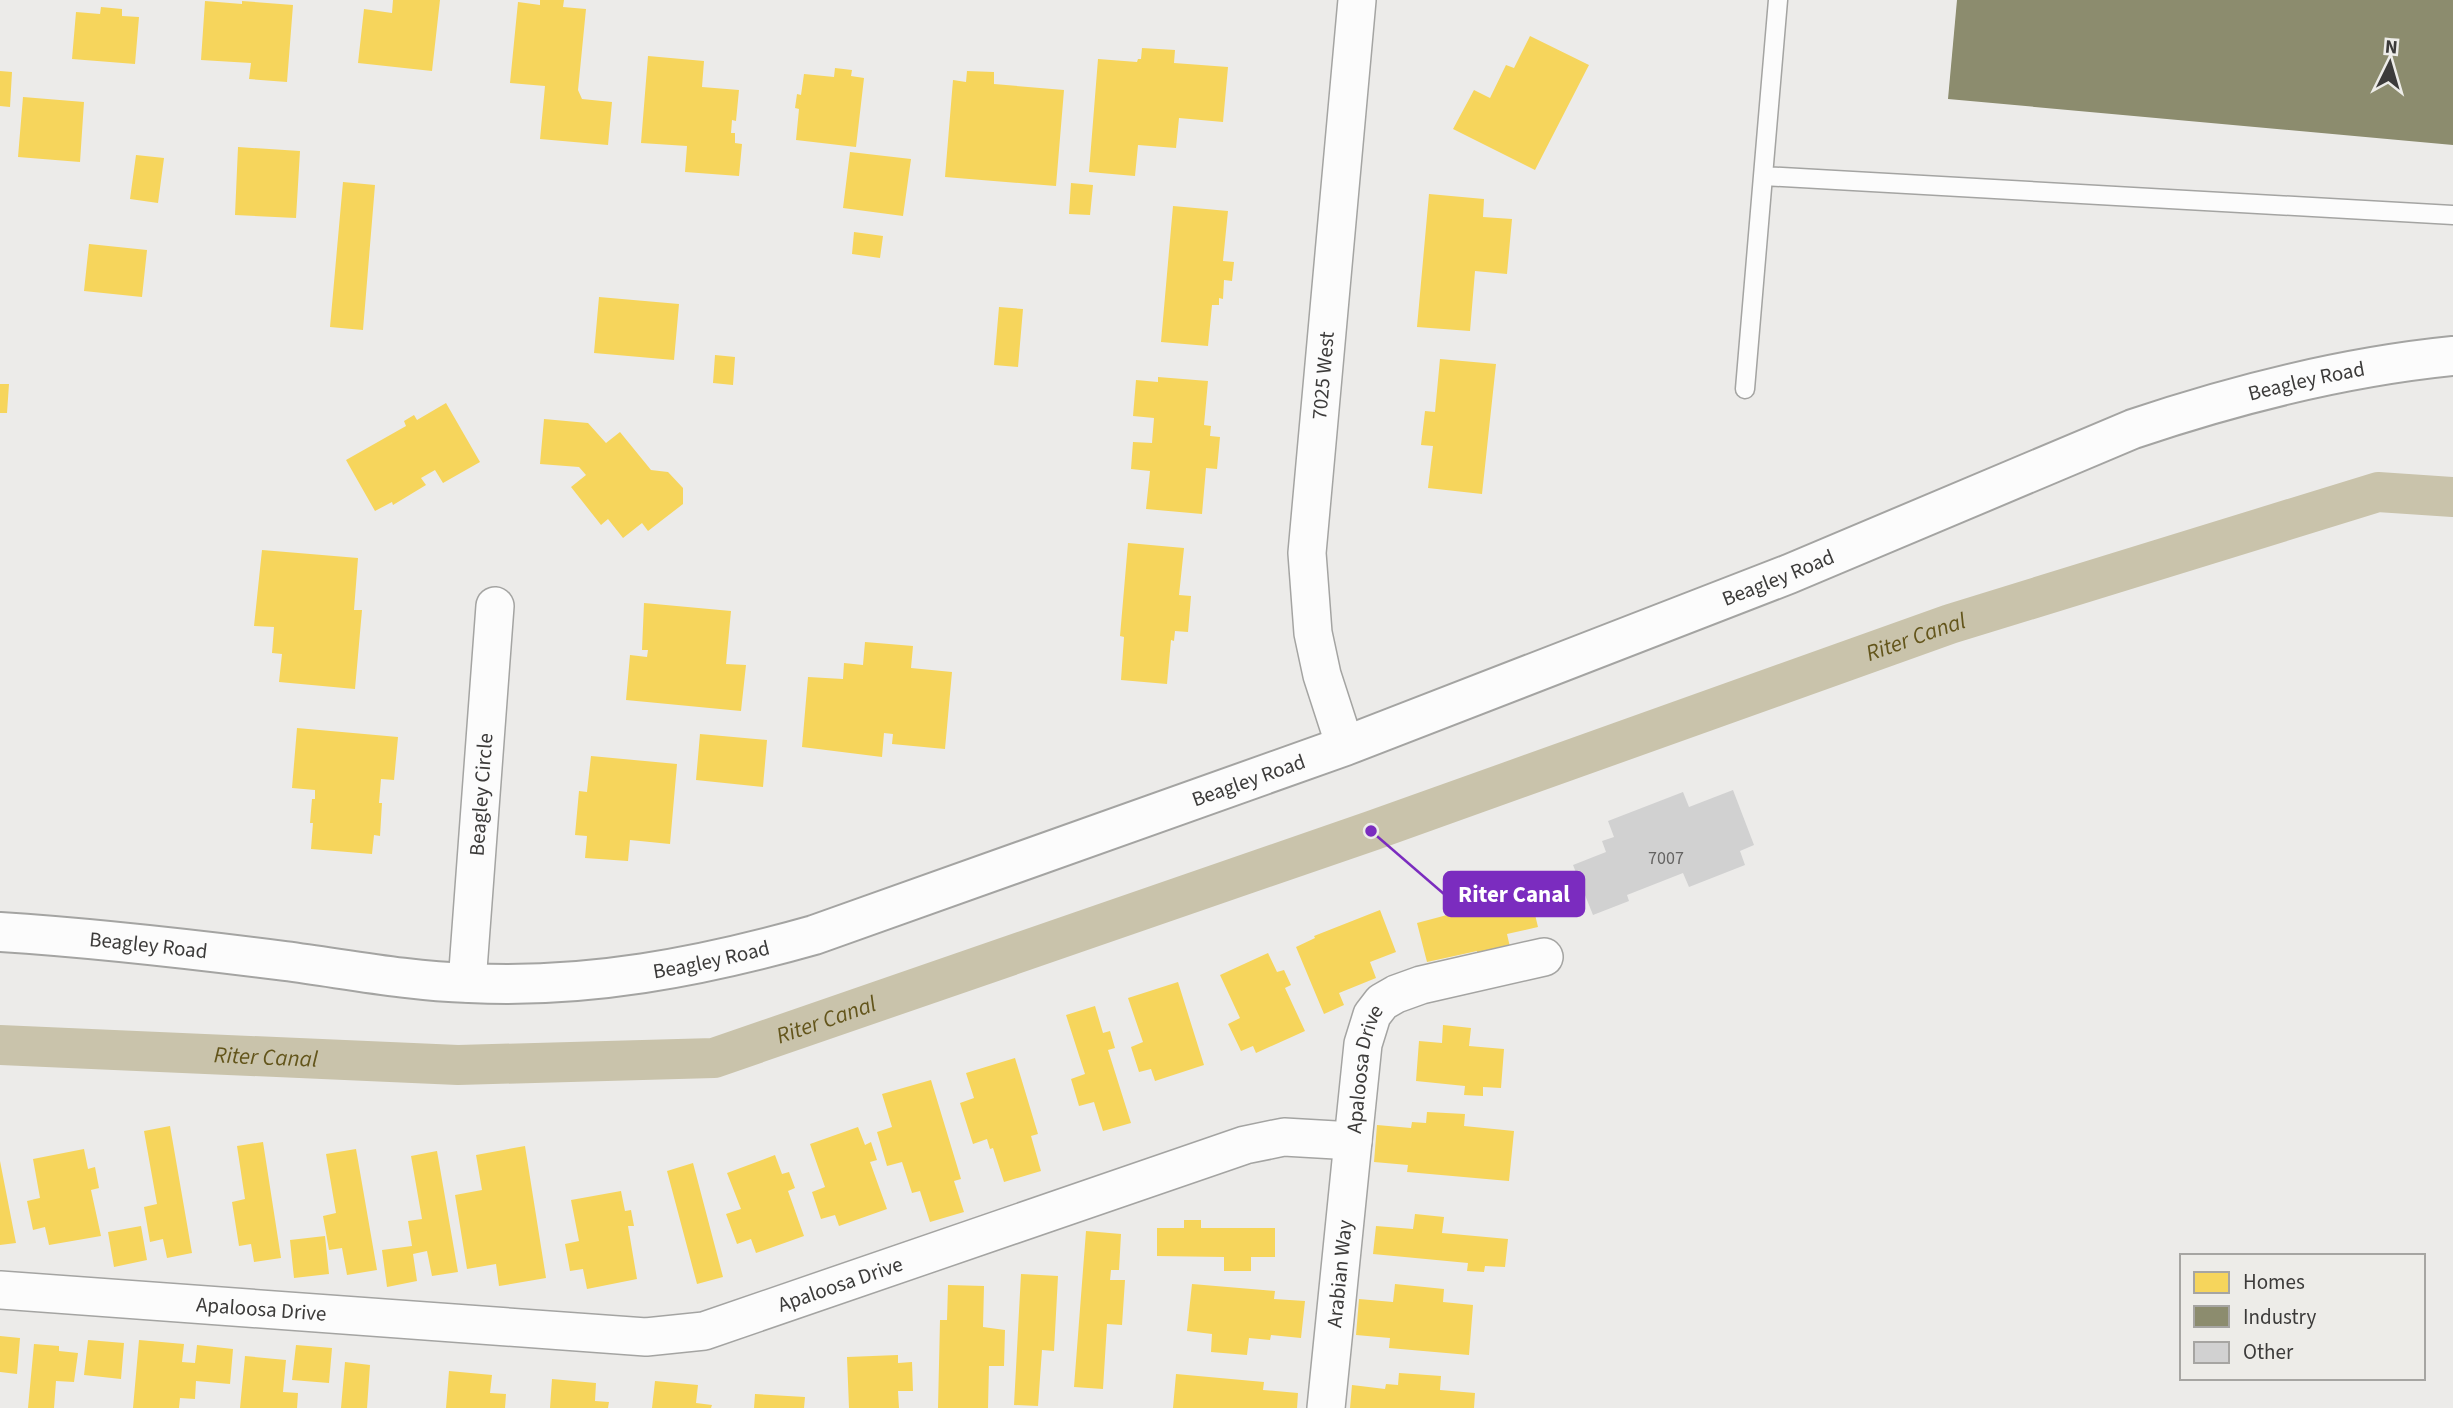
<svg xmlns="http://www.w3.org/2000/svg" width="2453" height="1408" font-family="'Source Sans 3',sans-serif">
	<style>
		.homes { fill: #f6d55c }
		.industry { fill: #8c8c6e }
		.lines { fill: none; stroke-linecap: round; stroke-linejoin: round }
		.canal { stroke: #c9c3ab; stroke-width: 40 }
		.building { fill: #d1d1d1 }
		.service-casing { stroke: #a4a4a2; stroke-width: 21 }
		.minor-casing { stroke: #a4a4a2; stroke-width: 40 }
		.tertiary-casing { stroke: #a4a4a2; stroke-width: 42 }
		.service { stroke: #fcfcfc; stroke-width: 18 }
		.minor { stroke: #fcfcfc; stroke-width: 37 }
		.tertiary { stroke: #fcfcfc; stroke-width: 38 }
		.labels { text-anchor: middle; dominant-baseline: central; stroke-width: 7; stroke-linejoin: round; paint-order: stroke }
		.number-label { font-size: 18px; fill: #646362 }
		.street-label { font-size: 21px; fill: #3c3b3a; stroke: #edece8 }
		.water-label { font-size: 23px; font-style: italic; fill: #63551b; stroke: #edece8 }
		.leader { fill: none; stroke: #7b2cbf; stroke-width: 2.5 }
		.callout-dot { fill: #7b2cbf; stroke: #edece8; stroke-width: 2.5 }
		.callout { fill: #7b2cbf; stroke: #7b2cbf; stroke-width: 2.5 }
		.callout-label { font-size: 23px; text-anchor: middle; font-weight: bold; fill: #fff }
	</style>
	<rect width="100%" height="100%" fill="#ecebe9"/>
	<path class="homes" d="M 393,0 L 440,0 L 432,71 L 358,63 L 364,9 L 392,13 Z
		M 540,0 L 564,0 L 563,7 L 586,9 L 578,90 L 582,99 L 612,102 L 608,145 L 540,139 L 545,86 L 510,83 L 518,2 L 540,5 Z
		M 205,1 L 242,4 L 242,1 L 293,5 L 287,82 L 249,79 L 251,63 L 201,60 Z
		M 101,7 L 122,9 L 122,16 L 139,17 L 135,64 L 72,59 L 76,12 L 100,14 Z
		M 1530,36 L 1589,65 L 1535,170 L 1453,129 L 1474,90 L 1490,98 L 1506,65 L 1514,68 Z
		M 1142,48 L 1175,50 L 1174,63 L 1228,67 L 1223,122 L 1179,118 L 1176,148 L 1138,145 L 1135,176 L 1089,172 L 1098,59 L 1137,62 L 1138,59 L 1141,59 Z
		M 648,56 L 704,61 L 702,87 L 739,90 L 736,121 L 732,120 L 731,133 L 735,133 L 735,143 L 742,144 L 739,176 L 685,172 L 687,146 L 641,143 Z
		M 835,68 L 852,70 L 851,76 L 864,78 L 856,147 L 796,140 L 799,109 L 795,108 L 797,94 L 801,95 L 804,74 L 834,77 Z
		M 0,71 L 12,72 L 10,107 L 0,106 Z
		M 967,71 L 994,72 L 994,84 L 1064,90 L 1056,186 L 945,177 L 953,80 L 966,82 Z
		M 23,97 L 84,102 L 80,162 L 18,157 Z
		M 238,147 L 300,151 L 296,218 L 235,215 Z
		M 850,152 L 911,159 L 903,216 L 843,208 Z
		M 136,155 L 164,158 L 158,203 L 130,199 Z
		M 343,182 L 375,185 L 363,330 L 330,327 Z
		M 1071,183 L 1093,185 L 1090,215 L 1069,214 Z
		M 1429,194 L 1484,199 L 1483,217 L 1512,219 L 1507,274 L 1475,271 L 1470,331 L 1417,327 Z
		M 1173,206 L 1228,211 L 1223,261 L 1234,262 L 1232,281 L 1224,280 L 1223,299 L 1219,298 L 1219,305 L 1212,305 L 1208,346 L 1161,342 Z
		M 854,232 L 883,236 L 880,258 L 852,254 Z
		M 89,244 L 147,250 L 142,297 L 84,291 Z
		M 599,297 L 679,304 L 674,360 L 594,353 Z
		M 999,307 L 1023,309 L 1018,367 L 994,365 Z
		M 715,355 L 735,357 L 733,385 L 713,383 Z
		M 1440,359 L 1496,364 L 1482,494 L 1428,488 L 1433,446 L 1421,445 L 1425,411 L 1435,412 Z
		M 1158,377 L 1208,381 L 1204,425 L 1211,426 L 1210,436 L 1220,437 L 1217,469 L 1206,468 L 1202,514 L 1146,509 L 1150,471 L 1131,469 L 1133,442 L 1152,443 L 1154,418 L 1133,416 L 1136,380 L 1158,382 Z
		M 0,384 L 9,384 L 7,413 L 0,413 Z
		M 446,403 L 480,462 L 443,483 L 435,470 L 421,478 L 426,485 L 393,505 L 392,502 L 375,511 L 346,460 L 406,426 L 404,421 L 414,415 L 417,420 Z
		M 544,419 L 588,423 L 606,443 L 620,432 L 651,470 L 668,472 L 683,488 L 683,504 L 648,531 L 642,523 L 623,538 L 608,519 L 601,525 L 571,487 L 586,475 L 579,467 L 540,464 Z
		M 1128,543 L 1184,548 L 1179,595 L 1191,596 L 1188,632 L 1175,631 L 1174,641 L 1171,640 L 1167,684 L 1121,680 L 1124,637 L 1120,636 Z
		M 262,550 L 358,558 L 354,610 L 362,610 L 355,689 L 279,682 L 282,654 L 272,653 L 274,627 L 254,626 Z
		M 644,603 L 731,611 L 726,664 L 746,665 L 741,711 L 626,700 L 630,655 L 647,657 L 648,650 L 642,650 Z
		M 865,642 L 913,646 L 911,668 L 952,672 L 945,749 L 892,744 L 893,734 L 884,733 L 882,757 L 802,747 L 808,677 L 843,679 L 844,663 L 863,665 Z
		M 297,728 L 398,737 L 394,780 L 381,779 L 379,803 L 382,803 L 380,836 L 374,835 L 372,854 L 311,849 L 313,823 L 310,823 L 312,799 L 315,799 L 315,790 L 292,788 Z
		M 700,734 L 767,740 L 763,787 L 696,780 Z
		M 591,756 L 677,764 L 670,844 L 630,840 L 628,861 L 585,858 L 587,836 L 575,835 L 579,791 L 587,792 Z
		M 1526,877 L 1538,927 L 1507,934 L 1510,947 L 1477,955 L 1477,951 L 1427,962 L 1417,923 L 1447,915 L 1443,897 Z
		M 1380,910 L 1396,952 L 1370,962 L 1376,978 L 1339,993 L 1344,1005 L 1324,1014 L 1296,947 L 1315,938 L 1314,936 Z
		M 1268,953 L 1277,972 L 1284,970 L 1291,985 L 1285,988 L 1305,1031 L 1256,1053 L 1253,1046 L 1241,1051 L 1228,1024 L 1240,1018 L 1220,975 Z
		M 1178,982 L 1204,1065 L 1155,1081 L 1151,1069 L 1139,1072 L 1131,1047 L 1143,1042 L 1128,998 Z
		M 1095,1006 L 1103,1033 L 1110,1031 L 1115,1048 L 1108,1050 L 1131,1123 L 1103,1131 L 1094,1102 L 1079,1106 L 1071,1079 L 1085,1074 L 1066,1015 Z
		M 1443,1025 L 1471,1028 L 1469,1046 L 1504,1049 L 1501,1088 L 1483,1087 L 1483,1096 L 1464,1095 L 1465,1086 L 1416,1081 L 1419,1041 L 1442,1043 Z
		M 1015,1058 L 1038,1134 L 1031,1136 L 1041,1171 L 1004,1182 L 993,1148 L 990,1149 L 987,1139 L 973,1144 L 960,1103 L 974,1098 L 966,1073 Z
		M 931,1080 L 961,1179 L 954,1181 L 964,1212 L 930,1222 L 920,1191 L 912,1193 L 902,1162 L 887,1166 L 877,1132 L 892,1127 L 882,1094 Z
		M 1427,1112 L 1465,1114 L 1464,1126 L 1514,1131 L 1509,1181 L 1407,1172 L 1408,1165 L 1374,1162 L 1377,1125 L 1411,1128 L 1412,1122 L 1426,1123 Z
		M 170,1126 L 192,1253 L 167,1258 L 163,1239 L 150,1242 L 144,1207 L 157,1204 L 144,1131 Z
		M 858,1127 L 865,1145 L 871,1142 L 877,1160 L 870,1162 L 887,1209 L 839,1226 L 835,1215 L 821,1219 L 812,1192 L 825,1187 L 810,1144 Z
		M 263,1142 L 281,1258 L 254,1262 L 251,1244 L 239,1246 L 232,1202 L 245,1199 L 237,1146 Z
		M 525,1146 L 546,1278 L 499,1286 L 496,1264 L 467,1269 L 455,1195 L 482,1190 L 476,1155 Z
		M 84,1149 L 88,1169 L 95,1167 L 99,1188 L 91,1190 L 101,1236 L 49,1245 L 45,1227 L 33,1230 L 27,1201 L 40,1198 L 33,1159 Z
		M 356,1149 L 377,1270 L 347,1275 L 342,1248 L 329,1250 L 323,1216 L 336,1213 L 326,1154 Z
		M 437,1151 L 458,1272 L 432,1276 L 427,1251 L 413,1254 L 417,1281 L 387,1287 L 382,1250 L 412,1246 L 408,1221 L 422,1219 L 411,1156 Z
		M 775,1155 L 782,1174 L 789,1172 L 795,1188 L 788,1191 L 804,1236 L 756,1253 L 751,1239 L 737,1244 L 726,1214 L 741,1209 L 727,1173 Z
		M 0,1161 L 16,1243 L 0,1245 Z
		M 693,1163 L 723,1277 L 697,1284 L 667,1171 Z
		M 621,1191 L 625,1211 L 631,1210 L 634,1226 L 628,1226 L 637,1279 L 587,1289 L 583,1269 L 570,1271 L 565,1244 L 579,1241 L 571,1200 Z
		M 1415,1214 L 1444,1217 L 1442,1233 L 1508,1239 L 1505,1267 L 1485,1266 L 1484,1272 L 1467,1271 L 1468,1263 L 1373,1254 L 1376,1226 L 1413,1229 Z
		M 1184,1220 L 1201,1220 L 1201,1228 L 1275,1228 L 1275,1257 L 1251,1257 L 1251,1271 L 1224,1271 L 1224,1257 L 1157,1256 L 1157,1228 L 1184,1228 Z
		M 141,1226 L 147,1260 L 114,1267 L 108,1232 Z
		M 1086,1231 L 1121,1234 L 1119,1270 L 1111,1270 L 1110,1280 L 1125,1280 L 1122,1325 L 1107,1324 L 1103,1389 L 1074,1387 Z
		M 325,1236 L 329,1274 L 294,1278 L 290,1240 Z
		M 1021,1274 L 1058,1276 L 1054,1351 L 1042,1350 L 1038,1406 L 1014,1405 Z
		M 1192,1284 L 1275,1291 L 1274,1299 L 1305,1301 L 1301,1338 L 1271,1335 L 1270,1340 L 1249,1338 L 1247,1355 L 1211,1352 L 1212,1334 L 1187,1331 Z
		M 1395,1284 L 1444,1289 L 1443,1302 L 1473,1305 L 1469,1355 L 1389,1348 L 1390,1338 L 1356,1335 L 1359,1299 L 1393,1302 Z
		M 948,1285 L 984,1286 L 983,1327 L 1005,1330 L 1004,1366 L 989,1366 L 988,1408 L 938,1408 L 940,1320 L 947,1320 Z
		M 0,1336 L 20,1338 L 17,1374 L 0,1372 Z
		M 88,1340 L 124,1343 L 121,1379 L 84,1375 Z
		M 139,1340 L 184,1344 L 182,1362 L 195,1363 L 197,1345 L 233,1349 L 230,1384 L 196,1381 L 195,1399 L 180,1398 L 179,1408 L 133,1408 Z
		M 34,1344 L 59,1346 L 59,1351 L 78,1353 L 74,1382 L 56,1381 L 54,1408 L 28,1408 Z
		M 296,1345 L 332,1348 L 329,1383 L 292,1380 Z
		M 898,1355 L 898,1363 L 912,1362 L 913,1391 L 898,1391 L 899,1408 L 849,1408 L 847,1357 Z
		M 245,1356 L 286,1360 L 283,1392 L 298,1393 L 297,1408 L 240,1408 Z
		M 345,1362 L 370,1365 L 367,1408 L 341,1408 Z
		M 449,1371 L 492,1375 L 490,1393 L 506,1394 L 505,1408 L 446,1408 Z
		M 1399,1373 L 1441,1376 L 1440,1390 L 1475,1393 L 1474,1408 L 1350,1408 L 1352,1385 L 1385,1389 L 1386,1384 L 1398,1385 Z
		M 1176,1374 L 1264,1382 L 1263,1390 L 1298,1393 L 1297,1408 L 1173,1408 Z
		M 552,1379 L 596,1383 L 595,1401 L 609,1402 L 608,1408 L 550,1408 Z
		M 655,1381 L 698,1385 L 696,1403 L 712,1405 L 711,1408 L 652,1408 Z
		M 755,1394 L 805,1397 L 804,1408 L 754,1408 Z"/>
	<path class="industry" d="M 1957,0 L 2453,0 L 2453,145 L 1948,99 Z"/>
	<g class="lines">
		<path class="canal" id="s1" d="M 0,1045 L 458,1065 L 714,1058 L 1371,831 L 1950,624 L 2378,492 L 2453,497"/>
	</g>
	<path class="building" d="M 1733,790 L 1754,845 L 1740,851 L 1745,865 L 1689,887 L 1683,873 L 1627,895 L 1629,901 L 1593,915 L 1573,865 L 1606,852 L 1602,841 L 1614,837 L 1608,821 L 1683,792 L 1689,807 Z"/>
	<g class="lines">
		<defs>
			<path id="service" d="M 1778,0 L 1763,176 L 2453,215
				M 1745,389 L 1763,176"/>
			<g id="minor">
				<path id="s2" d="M 1345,746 L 1322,675 L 1313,633 L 1307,553 L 1357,0"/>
				<path id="s3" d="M 467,983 L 495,606"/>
				<path id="s4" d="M 0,1290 L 646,1337 L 704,1331 L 1245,1145 L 1284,1137 L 1353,1141 L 1363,1044 L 1372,1015 L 1382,1002 L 1396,994 L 1421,985 L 1544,957"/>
				<path id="s5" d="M 1326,1408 L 1353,1141"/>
			</g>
			<g id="tertiary">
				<path id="s6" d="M 0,932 C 95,938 190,949 285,961 C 346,969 407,981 469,983 C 586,989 701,967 814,935 L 1345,746 L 1789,574 L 2133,429 C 2237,394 2343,367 2453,356"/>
			</g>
		</defs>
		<use href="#service" class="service-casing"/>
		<use href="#minor" class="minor-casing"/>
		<use href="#tertiary" class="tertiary-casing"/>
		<use href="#service" class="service"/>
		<use href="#minor" class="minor"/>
		<use href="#tertiary" class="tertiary"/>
	</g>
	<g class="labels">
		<g class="number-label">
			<text x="1666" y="858">7007</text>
		</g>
		<g class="street-label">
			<text stroke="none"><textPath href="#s2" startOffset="376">7025 West</textPath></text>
			<text stroke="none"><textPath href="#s6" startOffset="2415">Beagley Road</textPath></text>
			<text stroke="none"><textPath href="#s6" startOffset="1850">Beagley Road</textPath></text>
			<text stroke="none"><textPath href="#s6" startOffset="1283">Beagley Road</textPath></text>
			<text stroke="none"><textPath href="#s3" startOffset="189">Beagley Circle</textPath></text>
			<text stroke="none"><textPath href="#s6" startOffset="149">Beagley Road</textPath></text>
			<text stroke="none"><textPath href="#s6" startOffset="716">Beagley Road</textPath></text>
			<text stroke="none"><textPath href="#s4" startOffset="1460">Apaloosa Drive</textPath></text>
			<text stroke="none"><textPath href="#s5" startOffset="135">Arabian Way</textPath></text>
			<text stroke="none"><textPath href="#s4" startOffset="850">Apaloosa Drive</textPath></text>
			<text stroke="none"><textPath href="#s4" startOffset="262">Apaloosa Drive</textPath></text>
		</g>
		<g class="water-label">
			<text stroke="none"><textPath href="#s1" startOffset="1988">Riter Canal</textPath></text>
			<text stroke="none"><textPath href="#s1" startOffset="833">Riter Canal</textPath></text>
			<text stroke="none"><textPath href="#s1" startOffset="266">Riter Canal</textPath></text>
		</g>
	</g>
	<path class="leader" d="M1371 831L1444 894"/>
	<circle class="callout-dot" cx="1371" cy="831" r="7"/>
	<rect class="callout" x="1444" y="872" width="140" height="44" rx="7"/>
	<g class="callout-label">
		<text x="1514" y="902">Riter Canal</text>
	</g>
	<rect x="2180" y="1254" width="245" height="126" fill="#edece8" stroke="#a6a5a2" stroke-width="2"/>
	<rect x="2194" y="1272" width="35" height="21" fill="#f6d55c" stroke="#a6a5a2" stroke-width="2"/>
	<text x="2243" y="1289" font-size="21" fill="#3c3b3a">Homes</text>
	<rect x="2194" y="1306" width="35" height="21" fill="#8c8c6e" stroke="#a6a5a2" stroke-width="2"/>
	<text x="2243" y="1324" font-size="21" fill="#3c3b3a">Industry</text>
	<rect x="2194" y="1342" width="35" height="21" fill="#d1d1d1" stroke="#a6a5a2" stroke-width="2"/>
	<text x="2243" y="1359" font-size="21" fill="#3c3b3a">Other</text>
	<g transform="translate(2390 63) rotate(5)" stroke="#edece8" stroke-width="5" paint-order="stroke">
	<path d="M0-5L12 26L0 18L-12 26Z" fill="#3c3b3a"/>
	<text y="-10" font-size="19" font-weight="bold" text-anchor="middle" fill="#3c3b3a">N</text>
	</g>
</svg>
